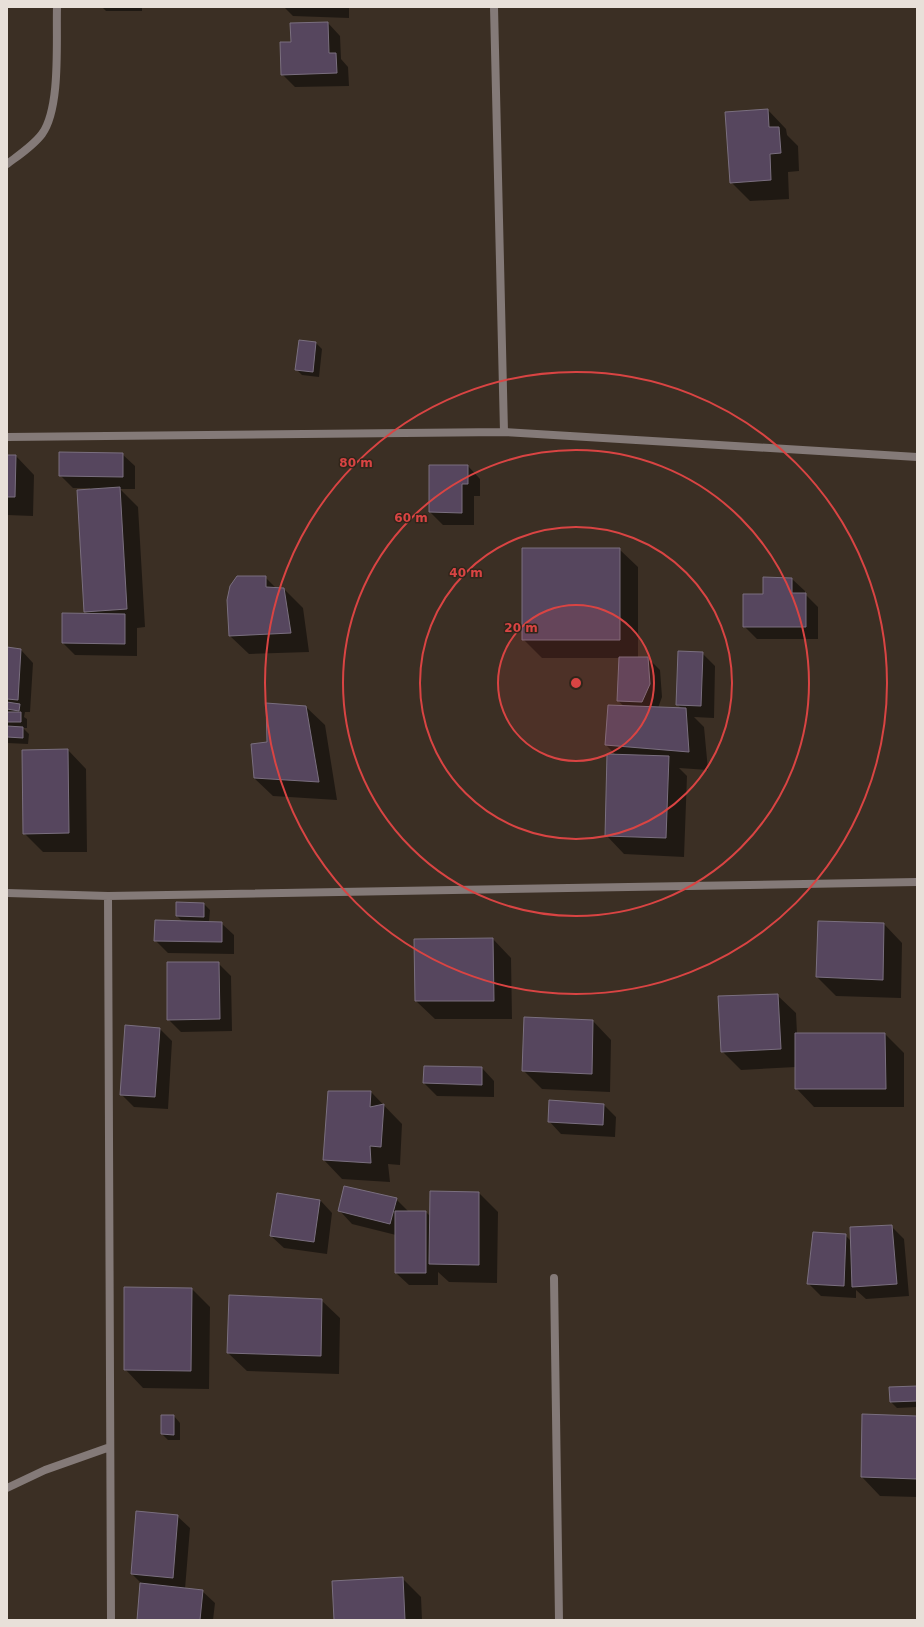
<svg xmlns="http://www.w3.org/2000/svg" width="924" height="1627" font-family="'DejaVu Sans',sans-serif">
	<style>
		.shadow { fill: #0007 }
		.building { fill: #56465e; stroke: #7a6f7f }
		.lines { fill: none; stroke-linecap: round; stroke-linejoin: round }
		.street { stroke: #847a78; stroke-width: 8 }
		.ring { fill: none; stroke: #d94443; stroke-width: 2 }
		.centre { fill: #d94443; stroke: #31251a; stroke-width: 2 }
		.ring-label { font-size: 12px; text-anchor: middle; font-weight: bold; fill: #d94443; stroke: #31251a; stroke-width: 3; stroke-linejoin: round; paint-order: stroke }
	</style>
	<rect width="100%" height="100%" fill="#3b2f24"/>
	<path class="shadow" d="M 102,7 L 142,7 L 142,11 L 106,11 Z
		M 284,7 L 349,7 L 349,18 L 293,16 Z
		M 328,23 L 340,36 L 341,59 L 348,67 L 349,86 L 295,87 L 282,74 L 292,43 Z
		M 768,110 L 786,129 L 787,135 L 798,146 L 799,171 L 788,172 L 789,199 L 750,201 L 731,182 Z
		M 316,343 L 322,349 L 319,377 L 302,375 L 296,369 Z
		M 122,454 L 135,466 L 135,489 L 120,489 L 138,507 L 145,627 L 137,628 L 137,656 L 75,655 L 63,643 L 88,614 L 85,611 L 90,488 L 73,488 L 60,475 Z
		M 7,456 L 16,456 L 34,475 L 33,516 L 7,515 Z
		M 468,466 L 480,479 L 480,496 L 474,496 L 474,525 L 443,525 L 430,512 Z
		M 619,549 L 638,567 L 638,658 L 648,658 L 660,670 L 662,697 L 658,708 L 682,709 L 677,704 L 702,653 L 715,666 L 714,718 L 694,717 L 704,727 L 708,770 L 679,768 L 687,776 L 684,857 L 624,854 L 606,835 L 616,755 L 606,745 L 625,707 L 618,701 L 620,658 L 542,658 L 523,639 Z
		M 265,577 L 276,588 L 284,589 L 303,608 L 309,652 L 249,654 L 230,636 Z
		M 792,579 L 805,591 L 805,594 L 818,607 L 818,639 L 757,639 L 744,626 L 764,595 Z
		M 7,648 L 21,650 L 33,663 L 30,712 L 25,712 L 24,717 L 27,719 L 27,728 L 23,728 L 29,734 L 28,744 L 7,743 Z
		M 306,707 L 325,725 L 337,800 L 273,796 L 254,778 L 268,743 Z
		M 68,750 L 86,769 L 87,852 L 43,852 L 24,833 Z
		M 204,904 L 210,910 L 209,922 L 221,923 L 234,935 L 234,954 L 168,953 L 155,940 L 183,922 L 177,916 Z
		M 819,922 L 884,924 L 902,943 L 901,998 L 836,996 L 817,977 Z
		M 493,939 L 511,958 L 512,1019 L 435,1019 L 416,1001 Z
		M 218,963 L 231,976 L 232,1031 L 181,1032 L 168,1019 Z
		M 777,995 L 796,1013 L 797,1034 L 885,1034 L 904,1053 L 904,1107 L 814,1107 L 796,1088 L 796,1067 L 741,1070 L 722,1051 Z
		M 593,1021 L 611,1040 L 610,1092 L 542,1089 L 523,1070 Z
		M 160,1029 L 172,1041 L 168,1109 L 134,1107 L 121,1094 Z
		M 482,1068 L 494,1081 L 494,1097 L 437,1096 L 424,1083 Z
		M 328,1092 L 371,1092 L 402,1124 L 400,1165 L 388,1164 L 390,1182 L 342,1179 L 324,1160 Z
		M 604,1105 L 616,1117 L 615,1137 L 561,1134 L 549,1121 Z
		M 431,1192 L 479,1193 L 498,1212 L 497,1283 L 449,1282 L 438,1272 L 438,1285 L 409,1285 L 396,1273 L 396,1235 L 352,1224 L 340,1211 L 396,1199 L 409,1212 L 426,1212 L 431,1217 Z
		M 320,1200 L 332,1213 L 327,1254 L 284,1248 L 271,1236 Z
		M 891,1226 L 904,1239 L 909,1296 L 866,1299 L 856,1290 L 856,1298 L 821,1296 L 808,1283 L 845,1235 L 851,1241 Z
		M 192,1289 L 210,1307 L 209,1389 L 143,1388 L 125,1369 Z
		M 321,1300 L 340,1318 L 339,1374 L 247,1371 L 228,1353 Z
		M 917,1387 L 917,1407 L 897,1408 L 891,1402 Z
		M 174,1416 L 180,1423 L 180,1440 L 168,1440 L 162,1434 Z
		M 917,1417 L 917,1497 L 880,1496 L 862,1477 Z
		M 177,1516 L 190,1528 L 185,1589 L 202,1591 L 215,1603 L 213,1620 L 138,1620 L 141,1583 L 132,1574 Z
		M 402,1578 L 421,1597 L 422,1620 L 335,1620 Z"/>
	<path class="building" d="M 328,22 L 329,53 L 336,53 L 337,73 L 281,75 L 280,42 L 291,42 L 290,23 Z
		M 768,109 L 769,127 L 779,127 L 781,153 L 770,154 L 771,180 L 730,183 L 725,112 Z
		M 299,340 L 316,342 L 313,372 L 295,370 Z
		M 59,452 L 123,453 L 123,477 L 59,476 Z
		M 7,455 L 16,455 L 15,497 L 7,497 Z
		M 429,465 L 468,465 L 468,484 L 462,484 L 462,513 L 429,512 Z
		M 120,487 L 127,609 L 84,612 L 77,490 Z
		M 522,548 L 620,548 L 620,640 L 522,640 Z
		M 237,576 L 266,576 L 266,587 L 284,588 L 291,633 L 229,636 L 227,600 L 230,586 Z
		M 763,577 L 792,578 L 792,593 L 806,593 L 806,627 L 743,627 L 743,594 L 763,594 Z
		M 62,613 L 125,614 L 125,644 L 62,643 Z
		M 7,647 L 21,649 L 18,700 L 7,699 Z
		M 678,651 L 703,652 L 701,706 L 676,705 Z
		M 619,657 L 648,657 L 650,684 L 642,702 L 617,701 Z
		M 7,702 L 20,704 L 19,711 L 7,709 Z
		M 266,703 L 306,706 L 319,782 L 254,778 L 251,744 L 267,742 Z
		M 608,705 L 686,708 L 689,752 L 605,745 Z
		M 7,712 L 21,712 L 21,722 L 7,722 Z
		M 7,726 L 23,727 L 23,738 L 7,737 Z
		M 68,749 L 69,833 L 23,834 L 22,750 Z
		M 607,754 L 669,756 L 666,838 L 605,836 Z
		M 176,902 L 204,903 L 204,917 L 176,916 Z
		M 155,920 L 222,922 L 222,942 L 154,941 Z
		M 818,921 L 884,923 L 883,980 L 816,977 Z
		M 493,938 L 494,1001 L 415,1001 L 414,939 Z
		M 167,962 L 219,962 L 220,1019 L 167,1020 Z
		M 778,994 L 781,1049 L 721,1052 L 718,996 Z
		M 524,1017 L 593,1020 L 592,1074 L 522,1071 Z
		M 125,1025 L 160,1028 L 155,1097 L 120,1095 Z
		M 795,1033 L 885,1033 L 886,1089 L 795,1089 Z
		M 424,1066 L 482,1067 L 482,1085 L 423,1083 Z
		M 328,1091 L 371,1091 L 370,1107 L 384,1104 L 381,1147 L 370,1146 L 371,1163 L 323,1160 Z
		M 549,1100 L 604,1104 L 603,1125 L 548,1122 Z
		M 344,1186 L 397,1198 L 390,1224 L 338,1211 Z
		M 430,1191 L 479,1192 L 479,1265 L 429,1264 Z
		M 277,1193 L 320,1200 L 314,1242 L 270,1236 Z
		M 395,1211 L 426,1211 L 426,1273 L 395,1273 Z
		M 892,1225 L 897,1284 L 852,1287 L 850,1227 Z
		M 813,1232 L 846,1234 L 844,1286 L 807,1284 Z
		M 124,1287 L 192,1288 L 191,1371 L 124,1370 Z
		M 229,1295 L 322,1299 L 321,1356 L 227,1353 Z
		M 917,1386 L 917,1401 L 890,1402 L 889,1387 Z
		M 862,1414 L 917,1416 L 917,1479 L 861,1477 Z
		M 161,1415 L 174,1415 L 174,1435 L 161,1434 Z
		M 136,1511 L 178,1515 L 173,1578 L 131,1574 Z
		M 403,1577 L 405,1620 L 334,1620 L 332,1581 Z
		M 140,1583 L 203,1590 L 200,1620 L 137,1620 Z"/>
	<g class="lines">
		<path class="street" d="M 494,7 L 504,432
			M 7,164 C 19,155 33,146 42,134 C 61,108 56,40 57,7
			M 7,437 L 504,432 L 917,457
			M 7,893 L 108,896 L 917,882
			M 108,896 L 111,1620
			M 554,1278 L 559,1620
			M 7,1488 L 45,1470 L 110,1447"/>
	</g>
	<circle cx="576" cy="683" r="78" fill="#d94443" fill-opacity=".12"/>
	<g class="ring">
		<circle cx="576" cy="683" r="78"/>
		<circle cx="576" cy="683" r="156"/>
		<circle cx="576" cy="683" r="233"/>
		<circle cx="576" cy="683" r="311"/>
	</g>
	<circle cx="576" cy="683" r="6" class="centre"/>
	<g class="ring-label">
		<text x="356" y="467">80 m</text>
		<text x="411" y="522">60 m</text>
		<text x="466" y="577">40 m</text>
		<text x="521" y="632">20 m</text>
	</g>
	<rect width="924" height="1627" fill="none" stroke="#e8e0d9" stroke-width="16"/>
</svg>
